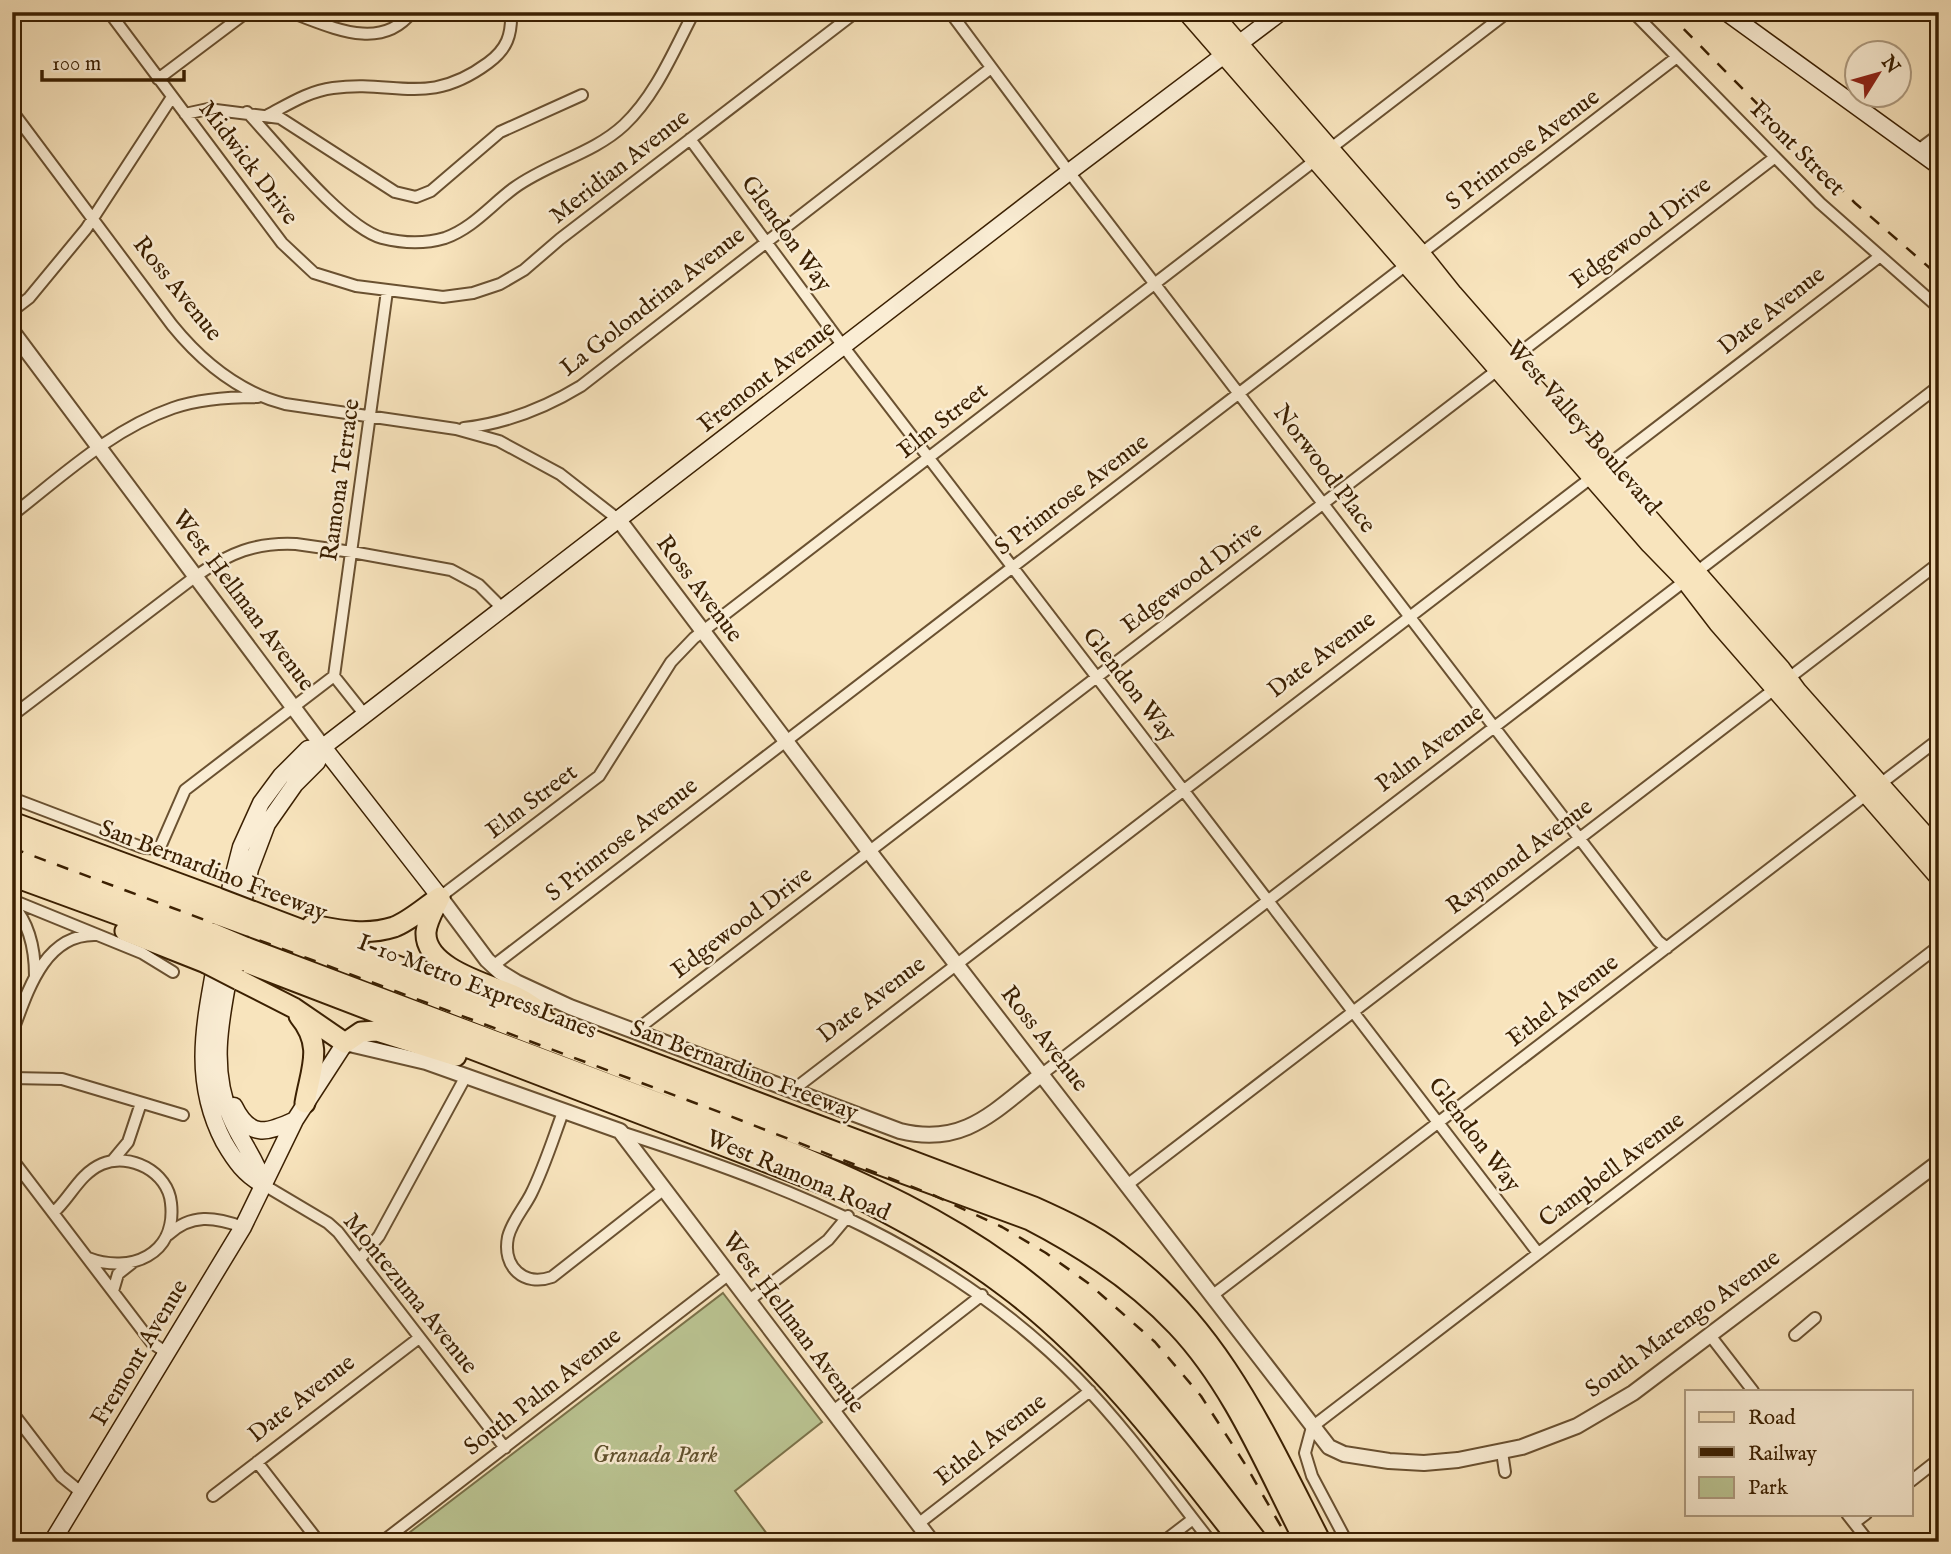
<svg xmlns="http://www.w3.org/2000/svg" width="1951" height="1554" font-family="'IM FELL English',serif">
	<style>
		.green { fill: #bbc593; stroke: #7b724a; stroke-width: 2 }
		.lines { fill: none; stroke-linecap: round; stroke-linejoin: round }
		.minor-casing { stroke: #6a5131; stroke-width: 14 }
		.tertiary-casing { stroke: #6a5131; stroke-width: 18 }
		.secondary-casing { stroke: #3b2002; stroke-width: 19 }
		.primary-casing { stroke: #3b2002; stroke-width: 21 }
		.motorway-casing { stroke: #3b2002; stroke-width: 23 }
		.minor { stroke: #faedd4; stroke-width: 10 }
		.tertiary { stroke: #faedd4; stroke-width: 14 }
		.secondary { stroke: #faedd4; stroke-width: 16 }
		.primary { stroke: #f8e4bd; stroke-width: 18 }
		.motorway { stroke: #f8e4bd; stroke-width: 19 }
		.rail { stroke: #3b2002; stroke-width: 2.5; stroke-dasharray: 12 12; stroke-linecap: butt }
		.motorway-bridge-casing { stroke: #3b2002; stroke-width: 23; stroke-linecap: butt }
		.motorway-bridge { stroke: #f8e4bd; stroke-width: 19 }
		.labels { text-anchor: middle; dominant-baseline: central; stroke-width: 5; stroke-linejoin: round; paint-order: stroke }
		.street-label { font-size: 24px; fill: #3b2002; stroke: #faedd4 }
		.park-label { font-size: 24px; font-style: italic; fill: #61522e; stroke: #faedd4 }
	</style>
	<rect width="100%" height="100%" fill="#f8e4bd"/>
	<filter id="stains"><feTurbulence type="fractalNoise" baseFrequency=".00286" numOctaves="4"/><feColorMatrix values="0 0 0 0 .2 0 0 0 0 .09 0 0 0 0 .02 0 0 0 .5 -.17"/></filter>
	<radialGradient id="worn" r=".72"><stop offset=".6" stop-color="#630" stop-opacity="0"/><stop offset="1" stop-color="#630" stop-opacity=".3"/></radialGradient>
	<path class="green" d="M 723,1293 L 822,1422 L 735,1491 L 773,1542 L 397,1542 Z"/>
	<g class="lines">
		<defs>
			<path id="minor" d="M 109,12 L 282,243 L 314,273 L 356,286 L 443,297 L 473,293 L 500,284 L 524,270 L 560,239 L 856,12
				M 290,12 C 330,26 380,53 412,12
				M 950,12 L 1069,172 L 1658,941 L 1667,948
				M 1633,12 L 1820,203 L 1939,308
				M 158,79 L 247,12
				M 12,111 L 172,325 C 202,362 238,392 285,404 L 456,429 L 499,441 L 560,474 L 619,520
				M 247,112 C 277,144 343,227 382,238 C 402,243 425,244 445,238 C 473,228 491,205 514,188 C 548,163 593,154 624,125 C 656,95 674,50 694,12
				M 185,114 L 208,109 L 280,118 L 395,192 L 416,197 L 431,191 L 500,132 L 582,95
				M 268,115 C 289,104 309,91 333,88 C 395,79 427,108 488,63 C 507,49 512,35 511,12
				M 690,139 L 843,346 L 1538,1253
				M 12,311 L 29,298 L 86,229 L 172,97
				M 464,428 C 507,423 545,408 581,386 L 991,68
				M 12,515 C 62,476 112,429 173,408 C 199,399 229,397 258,397
				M 365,715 L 334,676 L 387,291
				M 12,716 L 196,576 C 229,553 256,542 296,544 L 352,552 L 451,570 L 479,585 L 503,609
				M 12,798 L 141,847 C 149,849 153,849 161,845 L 185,790 L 334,676
				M 440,897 L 599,776 L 671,662 L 694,638 L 1508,12
				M 12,900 L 142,953 L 173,972
				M 12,904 C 30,924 35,949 35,976
				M 493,966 L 1677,57
				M 635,1031 L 1774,158
				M 12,1033 C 27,994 43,935 94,935
				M 1042,1074 L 1939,386
				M 12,1078 L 62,1079 L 183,1115
				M 793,1090 L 1879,257
				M 563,1112 C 553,1139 544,1168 531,1194 C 524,1208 512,1221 508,1237 C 502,1267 524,1287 552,1277 L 663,1190
				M 621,1132 C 791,1187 949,1248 1077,1378 C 1126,1428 1167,1486 1211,1542
				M 12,1159 L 152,1343 L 167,1353
				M 113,1160 L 128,1142 L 141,1103
				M 264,1185 L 328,1223 L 338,1232 L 505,1448
				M 1127,1185 L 1939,563
				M 53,1213 C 71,1197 79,1174 102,1164 C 130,1152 168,1172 171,1203 C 177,1255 130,1274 88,1258
				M 168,1235 C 191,1213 215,1217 243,1227
				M 360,1259 L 379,1236 L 466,1076
				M 113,1291 L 118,1274 L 132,1263
				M 1213,1295 L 1939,739
				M 748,1301 L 828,1240 L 848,1216
				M 1709,1334 L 1753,1391
				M 1795,1335 L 1815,1318
				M 12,1412 L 61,1476 L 82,1493
				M 832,1412 L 982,1295
				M 1502,1452 L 1505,1472
				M 257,1462 L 319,1542
				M 1911,1481 L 1939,1459
				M 213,1496 L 419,1338
				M 1847,1514 L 1869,1542
				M 1854,1523 L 1866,1514
				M 918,1524 L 1090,1391
				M 382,1542 L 728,1275
				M 1163,1542 L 1193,1519
				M 1347,1542 L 1312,1476 L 1305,1453 L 1312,1427 L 1939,946"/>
			<path id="tertiary" d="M 1919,152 L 1939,137
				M 12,331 L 323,747
				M 619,520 L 875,859 L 1329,1447 L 1344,1454 L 1389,1461 L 1424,1463 L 1458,1460 L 1522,1447 L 1577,1426 L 1633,1393 L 1939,1162
				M 440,897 L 487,960 L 500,972 L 516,982 L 570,1007 L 900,1131 C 965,1147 995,1110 1042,1074
				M 345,1043 L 426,1062 L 620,1131 L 932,1542"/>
			<path id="secondary" d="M 1726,12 L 1939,166
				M 323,747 L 440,897
				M 224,913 L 241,847 L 261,803 L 281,776 L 308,749 L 323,747
				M 240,918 L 250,869 L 267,824 L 295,784 L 317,762 L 323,747 L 1069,172 L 1281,12
				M 217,956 C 205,1022 191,1079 224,1142 C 235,1161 245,1175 264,1185
				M 231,964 C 221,1017 209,1067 231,1118 C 241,1142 257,1160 264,1185
				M 234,1106 C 250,1139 267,1133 295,1120
				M 52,1542 L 243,1227 L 295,1120 L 345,1043"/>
			<path id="primary" d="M 1187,12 L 1650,544 L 1685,580 L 1718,623 L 1939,877
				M 1211,12 L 1421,254 L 1453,294 L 1781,669 L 1797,691 L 1939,851"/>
			<path id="motorway" d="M 12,822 L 218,898
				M 12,840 L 216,914
				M 12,857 L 212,933
				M 12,876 L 209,948
				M 440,897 C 435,908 427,920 426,932 C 424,968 488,984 513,995 C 523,999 532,1006 541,1012
				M 252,911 L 1034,1207 C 1063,1220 1093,1234 1118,1253 C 1219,1326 1266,1435 1321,1542
				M 312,925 C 339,930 366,936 394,927 C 410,921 426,906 440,897
				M 249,926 L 758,1120 L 1030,1220 C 1084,1248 1135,1281 1177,1326 C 1234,1386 1267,1469 1305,1542
				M 125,931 L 206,963
				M 245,947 L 795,1154 C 869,1185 942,1219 1007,1266 C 1109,1339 1182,1444 1258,1542
				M 242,961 L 852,1195 C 906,1222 959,1251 1007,1288 C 1099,1357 1170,1452 1240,1542
				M 239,980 L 294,1008 L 345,1043 L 361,1032 L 377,1031 L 456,1056
				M 299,1016 C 324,1046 311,1068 305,1103"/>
		</defs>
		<use href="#minor" class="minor-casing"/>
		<use href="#tertiary" class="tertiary-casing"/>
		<use href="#secondary" class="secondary-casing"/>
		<use href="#primary" class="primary-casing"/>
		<use href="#motorway" class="motorway-casing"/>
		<use href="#minor" class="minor"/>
		<use href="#tertiary" class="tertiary"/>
		<use href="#secondary" class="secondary"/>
		<use href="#primary" class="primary"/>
		<use href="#motorway" class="motorway"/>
		<path class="rail" d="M 1667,12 L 1855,203 L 1939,276
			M 12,848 L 722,1113 L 933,1195 L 1002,1227 L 1046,1253 L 1088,1283 L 1155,1342 L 1201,1396 L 1245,1464 L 1290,1542"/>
		<defs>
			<path id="motorway-bridge" d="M 218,898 L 252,911
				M 216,914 L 249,926
				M 212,933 L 245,947
				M 209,948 L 242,961
				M 206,963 L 239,980"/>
		</defs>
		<use href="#motorway-bridge" class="motorway-bridge-casing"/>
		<use href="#motorway-bridge" class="motorway-bridge"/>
	</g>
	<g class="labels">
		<g class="street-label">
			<text transform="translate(1797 149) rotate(45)">Front Street</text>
			<text transform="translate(1523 150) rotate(-37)">S Primrose Avenue</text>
			<text transform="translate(248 163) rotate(53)">Midwick Drive</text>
			<text transform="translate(620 167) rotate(-38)">Meridian Avenue</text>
			<text transform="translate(1641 233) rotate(-37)">Edgewood Drive</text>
			<text transform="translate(786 234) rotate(54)">Glendon Way</text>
			<text transform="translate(177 289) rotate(51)">Ross Avenue</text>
			<text transform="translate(653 302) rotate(-38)">La Golondrina Avenue</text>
			<text transform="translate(1772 311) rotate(-38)">Date Avenue</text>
			<text transform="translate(767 377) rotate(-38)">Fremont Avenue</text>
			<text transform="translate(943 421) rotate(-38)">Elm Street</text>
			<text transform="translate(1583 428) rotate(49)">West Valley Boulevard</text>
			<text transform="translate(1324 469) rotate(53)">Norwood Place</text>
			<text transform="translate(341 480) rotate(-82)">Ramona Terrace</text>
			<text transform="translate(1072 495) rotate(-37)">S Primrose Avenue</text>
			<text transform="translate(1192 578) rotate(-37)">Edgewood Drive</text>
			<text transform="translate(699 589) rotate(53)">Ross Avenue</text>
			<text transform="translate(243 601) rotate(53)">West Hellman Avenue</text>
			<text transform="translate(1322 655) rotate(-37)">Date Avenue</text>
			<text transform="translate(1129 685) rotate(52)">Glendon Way</text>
			<text transform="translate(1430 749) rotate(-37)">Palm Avenue</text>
			<text transform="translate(532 802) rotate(-37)">Elm Street</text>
			<text transform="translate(622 840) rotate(-38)">S Primrose Avenue</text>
			<text transform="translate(1520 857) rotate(-37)">Raymond Avenue</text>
			<text transform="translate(213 871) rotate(21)">San Bernardino Freeway</text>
			<text transform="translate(742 923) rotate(-37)">Edgewood Drive</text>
			<text transform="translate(477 987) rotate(21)">I-10 Metro ExpressLanes</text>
			<text transform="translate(872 1000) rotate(-37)">Date Avenue</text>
			<text transform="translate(1563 1001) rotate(-38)">Ethel Avenue</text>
			<text transform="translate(1044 1039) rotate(52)">Ross Avenue</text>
			<text transform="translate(744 1071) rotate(21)">San Bernardino Freeway</text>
			<text transform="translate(1474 1135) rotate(53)">Glendon Way</text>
			<text transform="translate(1612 1170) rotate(-37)">Campbell Avenue</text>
			<text transform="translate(798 1176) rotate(23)">West Ramona Road</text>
			<text transform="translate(410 1294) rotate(51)">Montezuma Avenue</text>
			<text transform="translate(793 1323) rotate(53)">West Hellman Avenue</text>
			<text transform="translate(1683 1324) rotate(-36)">South Marengo Avenue</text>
			<text transform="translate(140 1353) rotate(-59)">Fremont Avenue</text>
			<text transform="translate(543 1392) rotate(-38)">South Palm Avenue</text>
			<text transform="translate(302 1399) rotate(-38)">Date Avenue</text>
			<text transform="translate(991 1440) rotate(-38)">Ethel Avenue</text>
		</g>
		<g class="park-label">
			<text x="655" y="1455">Granada Park</text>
		</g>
	</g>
	<rect width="1951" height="1554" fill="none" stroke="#f8e4bd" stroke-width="42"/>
	<rect x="14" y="14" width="1923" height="1526" fill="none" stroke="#3b2002" stroke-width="3.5"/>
	<rect x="21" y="21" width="1909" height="1512" fill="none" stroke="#3b2002" stroke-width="2"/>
	<rect x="1685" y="1390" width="228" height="126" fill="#faedd4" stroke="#ae9b80" stroke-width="2"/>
	<rect x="1699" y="1412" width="35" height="10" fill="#f8e4bd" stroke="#ae9b80" stroke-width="2"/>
	<text x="1748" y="1424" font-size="21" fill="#3b2002">Road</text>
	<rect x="1699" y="1447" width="35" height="10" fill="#3b2002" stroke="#ae9b80" stroke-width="2"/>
	<text x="1748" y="1460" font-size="21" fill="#3b2002">Railway</text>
	<rect x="1699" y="1477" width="35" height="21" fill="#bbc593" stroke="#ae9b80" stroke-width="2"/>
	<text x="1748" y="1494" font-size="21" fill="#3b2002">Park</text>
	<g transform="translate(1878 74) rotate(53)"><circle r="33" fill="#faedd4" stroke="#ae9b80" stroke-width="2"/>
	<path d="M0-5L12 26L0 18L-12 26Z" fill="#8f2418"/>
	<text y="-10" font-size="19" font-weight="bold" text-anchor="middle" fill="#3b2002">N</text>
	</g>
	<path d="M42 70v10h142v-10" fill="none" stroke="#3b2002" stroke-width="3.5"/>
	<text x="52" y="70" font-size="21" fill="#3b2002" stroke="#faedd4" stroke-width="5" paint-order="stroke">100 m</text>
	<rect width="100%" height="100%" filter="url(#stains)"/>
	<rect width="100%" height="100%" fill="url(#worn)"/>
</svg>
